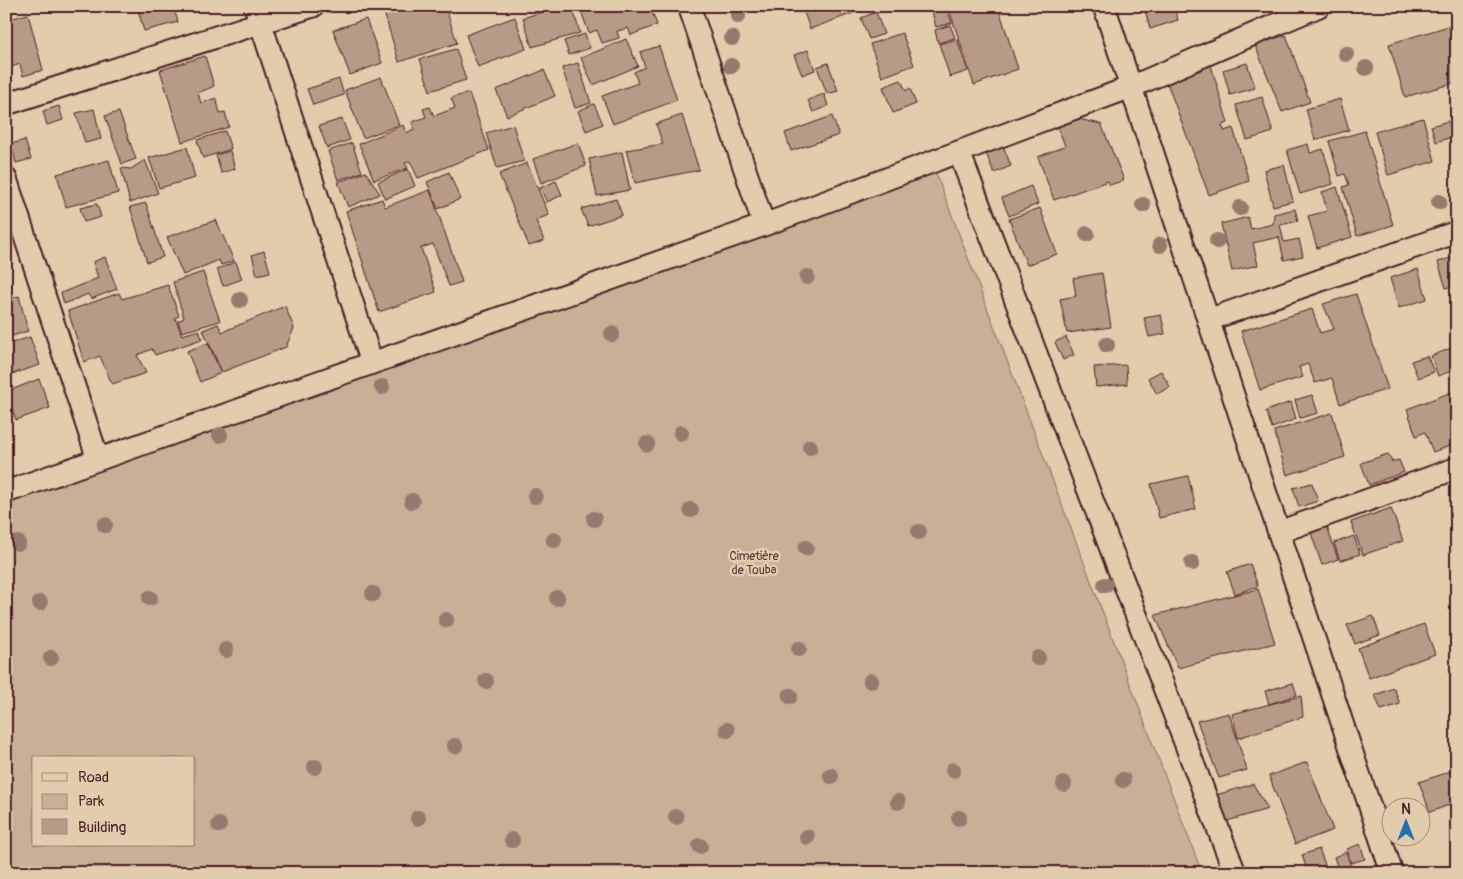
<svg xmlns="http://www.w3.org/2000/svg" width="1463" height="879" font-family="Pangolin,sans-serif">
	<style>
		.green { fill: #c8b096; stroke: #896860; fill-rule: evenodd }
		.building { fill: #b79b87; stroke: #4a1f2b }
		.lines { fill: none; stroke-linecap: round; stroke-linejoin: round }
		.minor-casing { stroke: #4a1f2b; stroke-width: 25 }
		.minor { stroke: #e1ccab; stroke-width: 21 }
		.tree { fill: #98796d }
		.labels { text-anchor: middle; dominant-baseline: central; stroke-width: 5; stroke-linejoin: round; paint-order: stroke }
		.park-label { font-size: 12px; fill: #5d353b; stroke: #e1ccab }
	</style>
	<rect width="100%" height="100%" fill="#e1ccab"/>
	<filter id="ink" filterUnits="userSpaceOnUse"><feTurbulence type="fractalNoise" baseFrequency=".02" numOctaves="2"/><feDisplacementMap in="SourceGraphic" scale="10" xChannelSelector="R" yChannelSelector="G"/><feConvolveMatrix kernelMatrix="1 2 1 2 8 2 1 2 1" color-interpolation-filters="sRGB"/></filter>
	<g filter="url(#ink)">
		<path class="green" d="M 935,171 L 1202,873 L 6,873 L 6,501 ZM 34,758 L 194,758 L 194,845 L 34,845 Z"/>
		<path class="building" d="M 137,6 L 173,6 L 178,22 L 144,31 Z
			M 382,6 L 445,6 L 457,43 L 399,62 Z
			M 560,6 L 572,6 L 580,33 L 532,47 L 523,18 Z
			M 590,6 L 650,6 L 657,25 L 631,35 L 628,28 L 617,31 L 619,38 L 602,43 L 597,30 L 589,33 L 581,11 Z
			M 804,6 L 854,6 L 856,12 L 810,29 L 802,7 Z
			M 948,6 L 998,6 L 1018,69 L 974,85 Z
			M 1027,6 L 1042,6 L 1029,11 Z
			M 1144,6 L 1177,6 L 1174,7 L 1178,20 L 1150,29 Z
			M 1205,6 L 1226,6 L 1207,12 Z
			M 946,7 L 952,23 L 936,27 L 932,11 Z
			M 876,12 L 884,34 L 869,39 L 861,18 Z
			M 28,14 L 43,70 L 23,76 L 20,64 L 6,69 L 6,20 Z
			M 515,17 L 526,49 L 478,67 L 466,35 Z
			M 366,19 L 382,63 L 350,75 L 333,30 Z
			M 1457,22 L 1457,36 L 1453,23 Z
			M 950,25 L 955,38 L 938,43 L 935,30 Z
			M 1452,25 L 1457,42 L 1457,82 L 1405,97 L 1389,44 Z
			M 902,33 L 914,65 L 882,77 L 870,44 Z
			M 585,34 L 590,48 L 569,55 L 564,41 Z
			M 1286,35 L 1310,102 L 1282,112 L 1255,45 Z
			M 626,39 L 638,66 L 593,85 L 581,58 Z
			M 957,39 L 968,71 L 950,77 L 939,44 Z
			M 659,46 L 677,100 L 613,124 L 602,96 L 638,83 L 634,72 L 645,67 L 640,52 Z
			M 456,49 L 466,80 L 430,91 L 420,59 Z
			M 808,50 L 815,70 L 802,75 L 794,55 Z
			M 205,56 L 214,86 L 198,93 L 201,103 L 216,98 L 220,113 L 225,112 L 229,127 L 182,142 L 160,70 Z
			M 1210,62 L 1228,123 L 1222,125 L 1224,131 L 1233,128 L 1249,181 L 1209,195 L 1167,83 L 1170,83 L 1169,77 Z
			M 578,63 L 591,103 L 575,108 L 562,68 Z
			M 828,63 L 838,91 L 827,94 L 817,67 Z
			M 1247,63 L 1255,88 L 1230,95 L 1223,70 Z
			M 544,70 L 555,96 L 507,116 L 496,90 Z
			M 381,77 L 399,125 L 363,138 L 345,90 Z
			M 339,79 L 344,95 L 313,105 L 307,89 Z
			M 901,80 L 906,91 L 910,88 L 916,104 L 893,113 L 883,87 Z
			M 469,93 L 489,150 L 418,178 L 410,161 L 405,163 L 408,168 L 374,180 L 359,144 L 403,125 L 406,133 L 414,129 L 412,122 L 426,117 L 423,109 L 430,107 L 434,116 L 455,108 L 451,98 Z
			M 824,94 L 828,106 L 813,112 L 808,100 Z
			M 1262,97 L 1273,132 L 1247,140 L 1236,105 Z
			M 1340,99 L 1349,130 L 1315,140 L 1306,109 Z
			M 594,104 L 603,124 L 586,131 L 578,111 Z
			M 59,106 L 63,120 L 47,125 L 43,111 Z
			M 94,109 L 101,139 L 85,143 L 76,113 Z
			M 119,112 L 136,159 L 122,164 L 105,116 Z
			M 682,115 L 699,170 L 635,183 L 626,150 L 663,144 L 656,124 Z
			M 832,116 L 839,135 L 791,151 L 785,133 Z
			M 1423,118 L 1435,161 L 1388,175 L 1375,132 Z
			M 342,119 L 350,140 L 327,148 L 319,126 Z
			M 1078,119 L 1101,124 L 1124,180 L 1110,185 L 1108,181 L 1054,200 L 1038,157 L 1065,146 L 1058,127 Z
			M 1448,121 L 1452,137 L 1436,142 L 1431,126 Z
			M 513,125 L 524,161 L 497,168 L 486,133 Z
			M 225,131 L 231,149 L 203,158 L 197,140 Z
			M 1365,131 L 1393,225 L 1357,236 L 1343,187 L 1349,185 L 1345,174 L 1339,176 L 1329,141 Z
			M 25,140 L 31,159 L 16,163 L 11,144 Z
			M 1001,141 L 1011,166 L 994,173 L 984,148 Z
			M 352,143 L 362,172 L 338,180 L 328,151 Z
			M 578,143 L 586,166 L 541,183 L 533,159 Z
			M 1308,144 L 1310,153 L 1323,149 L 1333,184 L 1300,194 L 1287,150 Z
			M 187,147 L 195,178 L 159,188 L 149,158 Z
			M 230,151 L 235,169 L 221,173 L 216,155 Z
			M 622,152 L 630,190 L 597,196 L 589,159 Z
			M 109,160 L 118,193 L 66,207 L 57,174 Z
			M 145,160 L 158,193 L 130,203 L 121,168 L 131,169 Z
			M 527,163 L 549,215 L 536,220 L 544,241 L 529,246 L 499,174 Z
			M 1284,165 L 1293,201 L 1273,206 L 1264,170 Z
			M 408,169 L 415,186 L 385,199 L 378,182 Z
			M 366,172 L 380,194 L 348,207 L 338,182 Z
			M 449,172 L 460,199 L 438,209 L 427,182 Z
			M 556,181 L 562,195 L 547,202 L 540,188 Z
			M 1031,186 L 1038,204 L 1009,216 L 1002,198 Z
			M 1337,187 L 1352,237 L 1317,248 L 1308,216 L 1327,211 L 1322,192 Z
			M 430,190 L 462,282 L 449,286 L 433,244 L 421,248 L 436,292 L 379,312 L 346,211 L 382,199 L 385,207 Z
			M 616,199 L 622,215 L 588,226 L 581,209 Z
			M 146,203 L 163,257 L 147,262 L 130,207 Z
			M 97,204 L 101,217 L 84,222 L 80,208 Z
			M 1040,208 L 1057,254 L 1027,265 L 1009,219 Z
			M 1295,209 L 1298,221 L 1280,225 L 1284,242 L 1299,239 L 1303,256 L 1284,260 L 1279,237 L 1253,243 L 1258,265 L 1232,271 L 1221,224 L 1248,217 L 1251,229 L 1273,224 L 1274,214 Z
			M 216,220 L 234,261 L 221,265 L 219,260 L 183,275 L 167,237 Z
			M 264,251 L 270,272 L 257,275 L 252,255 Z
			M 1457,256 L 1457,284 L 1446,288 L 1438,262 Z
			M 105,257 L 117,289 L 91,299 L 88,294 L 64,304 L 61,293 L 98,278 L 93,262 Z
			M 236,262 L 242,279 L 223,286 L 217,269 Z
			M 1418,269 L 1427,299 L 1399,308 L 1390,278 Z
			M 203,272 L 220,321 L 182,332 L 178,321 L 184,318 L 173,282 Z
			M 1102,273 L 1111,327 L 1067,333 L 1060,299 L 1076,296 L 1073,278 Z
			M 168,285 L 179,316 L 175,318 L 182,335 L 199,330 L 202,339 L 155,355 L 152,349 L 137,355 L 146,373 L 112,384 L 100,356 L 84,362 L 68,311 L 119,293 L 122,299 Z
			M 1356,294 L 1388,389 L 1340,404 L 1332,378 L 1315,383 L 1308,364 L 1299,367 L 1303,377 L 1260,390 L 1241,331 L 1312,309 L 1320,333 L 1334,329 L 1323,304 Z
			M 19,296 L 28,331 L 6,338 L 6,300 Z
			M 285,306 L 294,328 L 286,347 L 222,372 L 203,330 L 218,324 L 222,332 Z
			M 1161,315 L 1165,334 L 1149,337 L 1144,318 Z
			M 30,337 L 40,365 L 6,376 L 6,345 Z
			M 1066,337 L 1074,355 L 1063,360 L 1055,342 Z
			M 208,343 L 221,373 L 200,382 L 187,351 Z
			M 1457,346 L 1457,369 L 1438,376 L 1431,356 Z
			M 1427,356 L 1434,372 L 1418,378 L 1411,361 Z
			M 1126,365 L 1127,384 L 1096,387 L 1094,367 Z
			M 1161,371 L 1170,387 L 1157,394 L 1148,378 Z
			M 39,379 L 50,408 L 16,420 L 6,392 Z
			M 1457,390 L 1457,443 L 1433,452 L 1425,432 L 1416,436 L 1407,409 Z
			M 1312,395 L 1318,413 L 1300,418 L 1295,400 Z
			M 1291,402 L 1296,419 L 1272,428 L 1266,411 Z
			M 1332,413 L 1345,457 L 1287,475 L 1274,431 Z
			M 1388,454 L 1392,462 L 1399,460 L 1404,472 L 1369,485 L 1361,463 Z
			M 1188,476 L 1196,509 L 1159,518 L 1151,484 Z
			M 1312,483 L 1318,501 L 1299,507 L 1293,488 Z
			M 1391,508 L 1403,541 L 1363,555 L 1351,522 Z
			M 1327,527 L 1338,559 L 1322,565 L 1311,533 Z
			M 1354,536 L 1360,554 L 1340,561 L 1334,543 Z
			M 1250,564 L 1258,586 L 1235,594 L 1227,572 Z
			M 1258,589 L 1275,643 L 1178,668 L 1155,615 Z
			M 1373,616 L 1380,635 L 1355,644 L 1347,625 Z
			M 1424,624 L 1435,654 L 1369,678 L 1358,648 Z
			M 1293,683 L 1297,695 L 1269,704 L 1265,691 Z
			M 1394,688 L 1400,704 L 1381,710 L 1375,695 Z
			M 1301,696 L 1303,717 L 1238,738 L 1232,714 Z
			M 1229,713 L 1247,770 L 1219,778 L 1197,721 Z
			M 1307,762 L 1333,830 L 1295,844 L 1269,776 Z
			M 1457,769 L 1457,802 L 1430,812 L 1419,782 Z
			M 1253,784 L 1268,809 L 1224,822 L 1216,795 Z
			M 1360,844 L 1365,859 L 1351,863 L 1347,849 Z
			M 1319,849 L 1327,870 L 1308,873 L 1302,855 Z
			M 1346,852 L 1351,867 L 1339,871 L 1334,857 Z
			M 1358,868 L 1360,873 L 1345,873 Z"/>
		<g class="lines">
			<defs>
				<path id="minor" d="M 255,6 L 372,363
					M 689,6 L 764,225
					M 1104,6 L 1392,873
					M 6,104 L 313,6
					M 959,152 L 1235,873
					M 6,179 L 98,459
					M 1208,320 L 1457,232
					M 6,492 L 764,225 L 1131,87 L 1319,6
					M 1279,532 L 1457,468"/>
			</defs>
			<use href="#minor" class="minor-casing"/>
			<use href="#minor" class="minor"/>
		</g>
		<g class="tree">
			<circle cx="738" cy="16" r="8"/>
			<circle cx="732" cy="38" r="8"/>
			<circle cx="1346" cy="54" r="8"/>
			<circle cx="731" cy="66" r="8"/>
			<circle cx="1366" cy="68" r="8"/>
			<circle cx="1439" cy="202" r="8"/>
			<circle cx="1143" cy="205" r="8"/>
			<circle cx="1240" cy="208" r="8"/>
			<circle cx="1087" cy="234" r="8"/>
			<circle cx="1217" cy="241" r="8"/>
			<circle cx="1160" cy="245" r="8"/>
			<circle cx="807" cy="277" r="8"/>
			<circle cx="240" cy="300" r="8"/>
			<circle cx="612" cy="334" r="8"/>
			<circle cx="1107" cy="345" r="8"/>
			<circle cx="382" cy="387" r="8"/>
			<circle cx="681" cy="433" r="8"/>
			<circle cx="220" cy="435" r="8"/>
			<circle cx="647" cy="444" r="8"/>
			<circle cx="810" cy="447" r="8"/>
			<circle cx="535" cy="496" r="8"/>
			<circle cx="412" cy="501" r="8"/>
			<circle cx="691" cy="510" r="8"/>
			<circle cx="594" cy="519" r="8"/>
			<circle cx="105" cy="525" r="8"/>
			<circle cx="919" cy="532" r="8"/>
			<circle cx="554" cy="540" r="8"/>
			<circle cx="18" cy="543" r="8"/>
			<circle cx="806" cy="548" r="8"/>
			<circle cx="1192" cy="563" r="8"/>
			<circle cx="1105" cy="585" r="8"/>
			<circle cx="373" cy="594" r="8"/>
			<circle cx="150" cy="598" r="8"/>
			<circle cx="557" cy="598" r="8"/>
			<circle cx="40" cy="603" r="8"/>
			<circle cx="446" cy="620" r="8"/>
			<circle cx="799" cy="649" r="8"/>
			<circle cx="226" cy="650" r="8"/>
			<circle cx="51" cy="658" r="8"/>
			<circle cx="1038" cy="658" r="8"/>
			<circle cx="486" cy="681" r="8"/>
			<circle cx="871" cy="681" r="8"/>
			<circle cx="790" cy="696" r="8"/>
			<circle cx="727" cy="730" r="8"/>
			<circle cx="455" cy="746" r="8"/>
			<circle cx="315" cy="767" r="8"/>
			<circle cx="953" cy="770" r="8"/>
			<circle cx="831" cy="776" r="8"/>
			<circle cx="1123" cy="780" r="8"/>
			<circle cx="1064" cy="784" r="8"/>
			<circle cx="898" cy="802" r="8"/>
			<circle cx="676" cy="817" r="8"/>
			<circle cx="418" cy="818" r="8"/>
			<circle cx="959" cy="818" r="8"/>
			<circle cx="219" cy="825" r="8"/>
			<circle cx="807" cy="837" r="8"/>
			<circle cx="512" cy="840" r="8"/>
			<circle cx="700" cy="846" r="8"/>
		</g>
	</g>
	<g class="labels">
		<g class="park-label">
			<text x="754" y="556">Cimetière<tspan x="754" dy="14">de Touba</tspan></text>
		</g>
	</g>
	<rect width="1463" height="879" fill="none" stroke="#e1ccab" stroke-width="25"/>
	<rect x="12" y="12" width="1438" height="854" fill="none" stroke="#4a1f2b" stroke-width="2" filter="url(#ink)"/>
	<rect x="32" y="756" width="162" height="90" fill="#e1ccab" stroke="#a58778"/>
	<rect x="42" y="773" width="25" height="8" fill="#e1ccab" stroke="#a58778"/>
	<text x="78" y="782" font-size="15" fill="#4a1f2b">Road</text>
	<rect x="42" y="794" width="25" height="15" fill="#c8b096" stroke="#a58778"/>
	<text x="78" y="806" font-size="15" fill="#4a1f2b">Park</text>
	<rect x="42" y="819" width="25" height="15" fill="#b79b87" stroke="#a58778"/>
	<text x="78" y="832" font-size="15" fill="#4a1f2b">Building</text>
	<g transform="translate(1406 822)"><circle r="24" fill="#e1ccab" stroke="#a58778"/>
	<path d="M0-4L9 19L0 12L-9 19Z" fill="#1f6fb2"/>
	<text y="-8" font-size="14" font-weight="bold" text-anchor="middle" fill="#4a1f2b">N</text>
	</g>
</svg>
